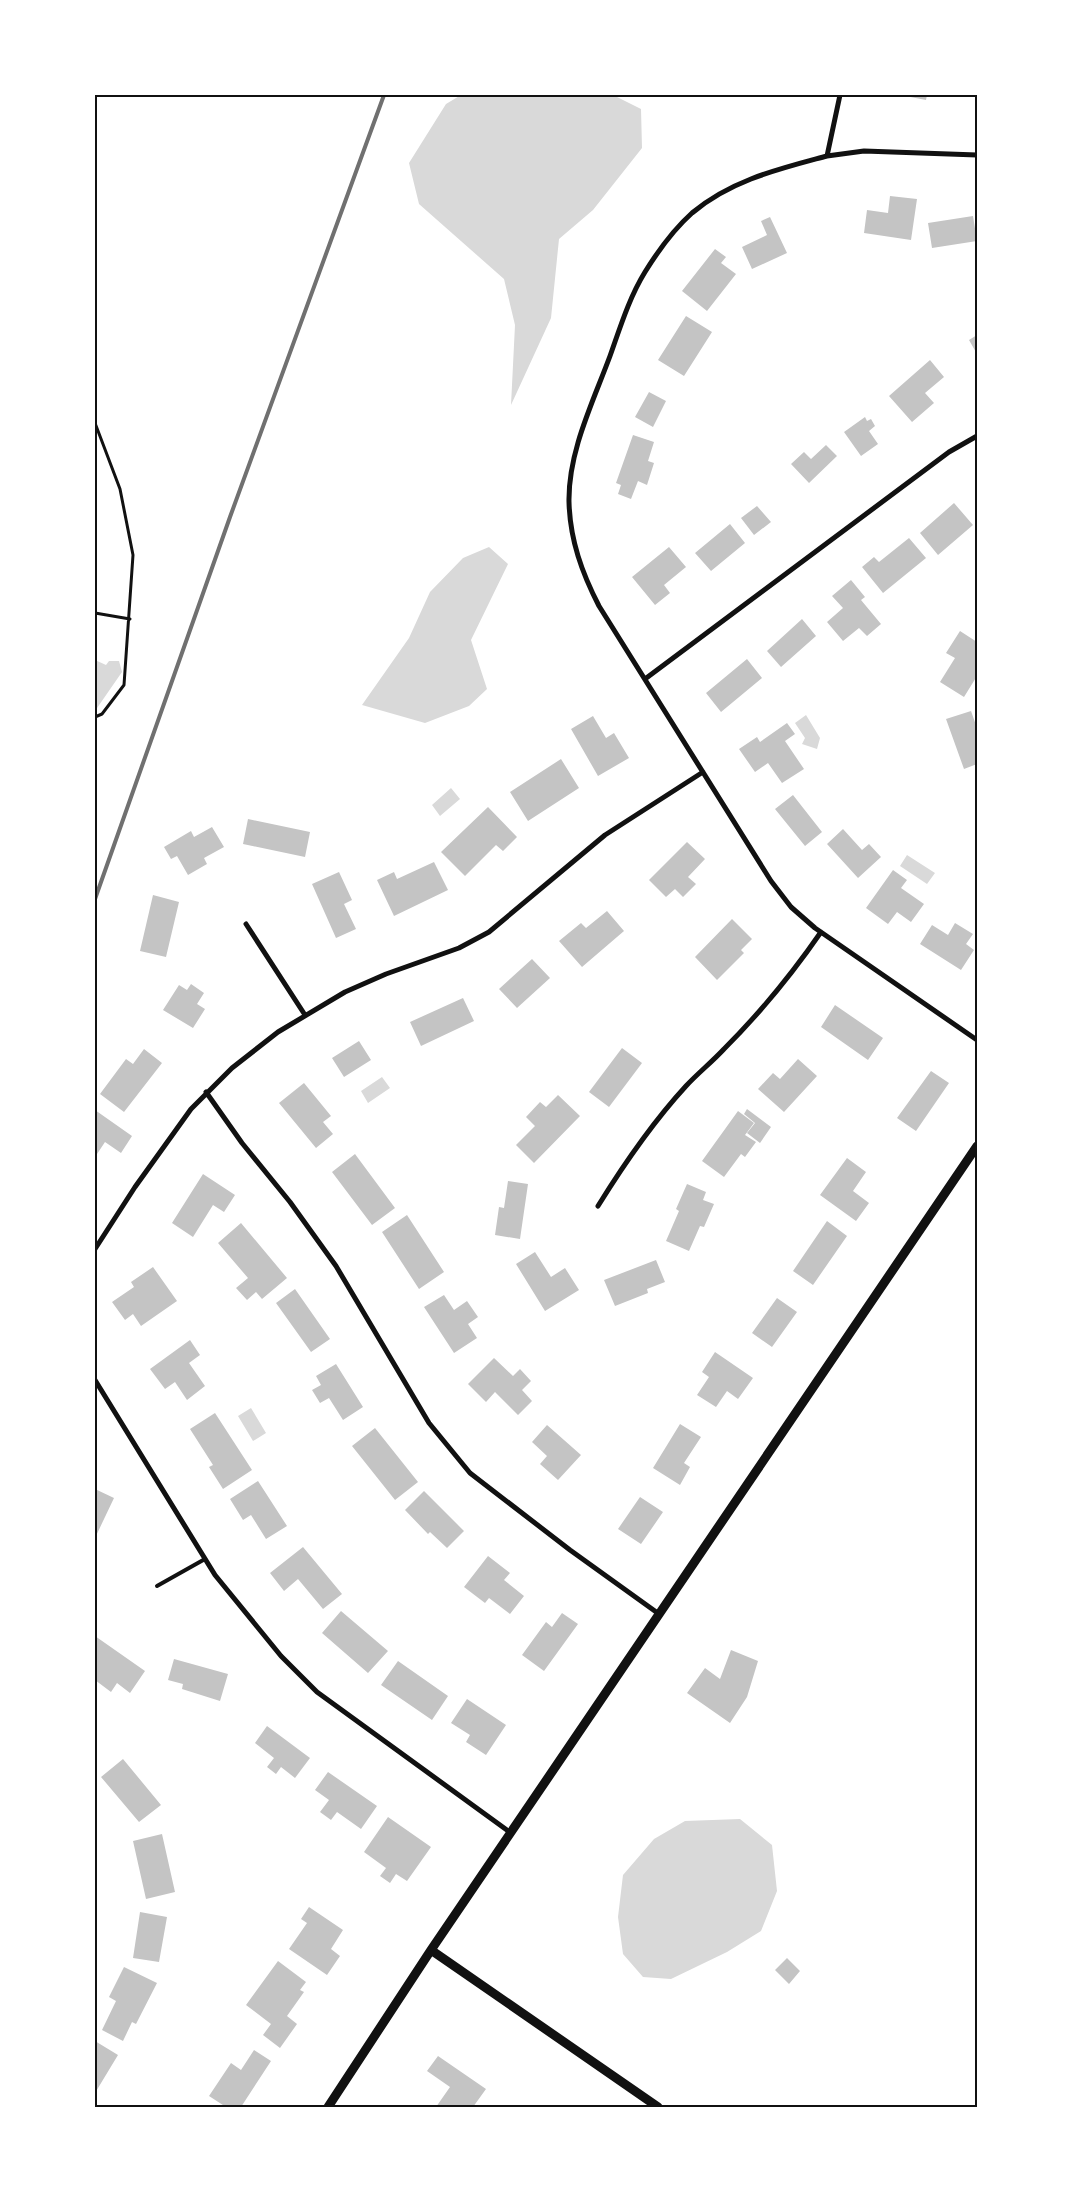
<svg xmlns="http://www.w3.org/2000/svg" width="1072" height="2202" font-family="'Archivo Narrow',sans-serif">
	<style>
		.water { fill: #d9d9d9 }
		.building { fill: #c4c4c4 }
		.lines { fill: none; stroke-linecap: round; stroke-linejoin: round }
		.path { stroke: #111; stroke-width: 3 }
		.service { stroke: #111; stroke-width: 4 }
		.minor { stroke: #111; stroke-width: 5 }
		.tertiary { stroke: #111; stroke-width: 9 }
		.rail { stroke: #707070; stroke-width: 4 }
		.neatline { fill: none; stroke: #111; stroke-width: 2 }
	</style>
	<rect width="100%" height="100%" fill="#fff"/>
	<path class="water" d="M 461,95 L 613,95 L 641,109 L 642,148 L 593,210 L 559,239 L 551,318 L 511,405 L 515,325 L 504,279 L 419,204 L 409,163 L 446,104 Z
		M 489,547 L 508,564 L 471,640 L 487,689 L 469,706 L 425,723 L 362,705 L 409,638 L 430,592 L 463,558 Z
		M 95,660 L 106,665 L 109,661 L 119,661 L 122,672 L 95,711 Z
		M 806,715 L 820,738 L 817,749 L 802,744 L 805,738 L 795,723 Z
		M 451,788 L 460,799 L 440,816 L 432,805 Z
		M 907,855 L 935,873 L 927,884 L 900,866 Z
		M 382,1077 L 390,1088 L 368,1103 L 361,1091 Z
		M 251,1408 L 266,1433 L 253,1441 L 238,1416 Z
		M 740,1819 L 772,1845 L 777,1891 L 761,1931 L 727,1952 L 671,1979 L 643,1977 L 623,1954 L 618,1917 L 623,1875 L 654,1839 L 685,1821 Z"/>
	<path class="building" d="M 900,95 L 927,95 L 926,100 Z
		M 890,196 L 917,199 L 911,240 L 864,233 L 867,210 L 888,213 Z
		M 973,216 L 977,241 L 932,248 L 928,223 Z
		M 770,217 L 787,253 L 752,269 L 742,247 L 767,235 L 761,221 Z
		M 715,249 L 726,257 L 721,263 L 736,274 L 707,311 L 682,291 Z
		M 686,316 L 712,332 L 684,376 L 658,360 Z
		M 977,335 L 977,354 L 969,340 Z
		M 930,360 L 944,377 L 925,393 L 934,403 L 912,422 L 889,396 Z
		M 649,392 L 666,401 L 653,427 L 635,417 Z
		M 865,417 L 867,421 L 871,419 L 875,426 L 869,431 L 878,444 L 861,456 L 844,432 Z
		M 633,435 L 654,442 L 648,461 L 654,463 L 647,485 L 638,481 L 631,499 L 618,494 L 621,485 L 616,483 Z
		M 826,445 L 837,456 L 809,483 L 791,464 L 804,452 L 811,459 Z
		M 954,503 L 973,525 L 938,555 L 920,533 Z
		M 757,506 L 771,522 L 754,535 L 741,518 Z
		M 730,524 L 745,543 L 711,571 L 695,553 Z
		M 909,538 L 926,558 L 883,593 L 862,567 L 874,557 L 879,562 Z
		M 669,547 L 686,567 L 664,585 L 670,593 L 655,605 L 632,577 Z
		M 851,580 L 865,597 L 861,600 L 881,624 L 867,636 L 859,628 L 843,641 L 827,622 L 843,608 L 832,596 Z
		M 802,619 L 816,636 L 781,667 L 767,651 Z
		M 960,631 L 977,642 L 977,676 L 964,697 L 940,682 L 955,658 L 946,653 Z
		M 747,659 L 762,678 L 721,712 L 706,693 Z
		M 971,711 L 977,728 L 977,764 L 964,769 L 946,719 Z
		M 593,716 L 606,738 L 614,733 L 629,758 L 598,776 L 571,729 Z
		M 787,723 L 795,734 L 785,741 L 804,769 L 782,783 L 768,763 L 755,772 L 739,749 L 757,737 L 760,742 Z
		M 561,759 L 579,788 L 528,821 L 510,792 Z
		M 793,795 L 822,832 L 805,846 L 775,809 Z
		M 488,807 L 517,837 L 503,851 L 496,845 L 465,876 L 441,852 Z
		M 248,819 L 310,832 L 305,857 L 243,844 Z
		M 212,827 L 224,847 L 204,858 L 207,864 L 188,875 L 177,856 L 171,859 L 164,847 L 191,831 L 194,837 Z
		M 843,829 L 862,850 L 869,844 L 881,857 L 858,878 L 827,844 Z
		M 687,842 L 705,859 L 688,877 L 696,884 L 683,897 L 675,889 L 666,897 L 649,880 Z
		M 434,862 L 448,890 L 394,916 L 377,880 L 394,872 L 397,879 Z
		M 893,870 L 907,880 L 901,888 L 924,904 L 911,922 L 897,912 L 888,924 L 866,908 Z
		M 339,872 L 352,900 L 344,904 L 356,929 L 336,938 L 312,884 Z
		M 153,895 L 179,902 L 166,957 L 140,951 Z
		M 607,911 L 624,931 L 582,967 L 559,941 L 581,923 L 586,928 Z
		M 732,919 L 752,939 L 741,950 L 744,953 L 717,980 L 695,957 Z
		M 955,923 L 973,934 L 966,944 L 974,950 L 961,970 L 920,944 L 932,925 L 948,935 Z
		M 532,959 L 550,978 L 517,1008 L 499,989 Z
		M 191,984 L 204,993 L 197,1004 L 205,1009 L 193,1028 L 163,1010 L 179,985 L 187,990 Z
		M 463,998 L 474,1021 L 421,1046 L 410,1022 Z
		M 835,1005 L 883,1038 L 868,1060 L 821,1027 Z
		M 359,1041 L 371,1060 L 344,1077 L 332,1058 Z
		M 622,1048 L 642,1063 L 609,1107 L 589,1092 Z
		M 144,1049 L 162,1063 L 124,1112 L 100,1094 L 126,1059 L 133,1064 Z
		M 798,1059 L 817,1076 L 784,1112 L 758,1089 L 773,1073 L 780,1079 Z
		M 931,1071 L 949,1083 L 916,1131 L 897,1118 Z
		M 304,1083 L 331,1116 L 323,1122 L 333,1134 L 316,1148 L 279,1103 Z
		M 558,1095 L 580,1116 L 534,1163 L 516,1145 L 535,1126 L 526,1117 L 540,1102 L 546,1107 Z
		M 747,1109 L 771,1127 L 760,1143 L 747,1133 L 755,1123 L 744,1114 Z
		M 95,1110 L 132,1136 L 121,1153 L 105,1142 L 95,1157 Z
		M 738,1111 L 754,1123 L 745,1135 L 756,1142 L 745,1157 L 741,1154 L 724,1177 L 702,1161 Z
		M 355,1154 L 395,1208 L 372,1225 L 332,1172 Z
		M 847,1158 L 866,1172 L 853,1191 L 869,1203 L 856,1221 L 820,1195 Z
		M 203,1174 L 235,1195 L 224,1212 L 213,1205 L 193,1237 L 172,1223 Z
		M 508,1181 L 528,1184 L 520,1239 L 495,1235 L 499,1207 L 504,1208 Z
		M 687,1184 L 706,1192 L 703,1200 L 714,1204 L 704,1227 L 700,1226 L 689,1251 L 666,1241 L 679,1211 L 676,1209 Z
		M 407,1215 L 444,1272 L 419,1289 L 382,1232 Z
		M 827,1221 L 847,1236 L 813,1285 L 793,1271 Z
		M 241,1223 L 287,1278 L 262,1299 L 256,1292 L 247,1300 L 236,1288 L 248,1278 L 218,1243 Z
		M 535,1252 L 551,1277 L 565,1268 L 579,1290 L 545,1311 L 516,1264 Z
		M 656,1260 L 665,1282 L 647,1289 L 648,1293 L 615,1306 L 604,1280 Z
		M 153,1267 L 177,1301 L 141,1326 L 133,1314 L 125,1320 L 112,1302 L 134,1287 L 131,1282 Z
		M 295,1289 L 330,1339 L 311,1352 L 276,1303 Z
		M 444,1295 L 454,1310 L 467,1301 L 478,1317 L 468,1324 L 477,1338 L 454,1353 L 424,1307 Z
		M 777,1298 L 797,1312 L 772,1347 L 752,1333 Z
		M 190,1340 L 200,1355 L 189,1363 L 205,1386 L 187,1400 L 175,1382 L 165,1389 L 150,1369 Z
		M 715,1352 L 753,1378 L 738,1399 L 727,1391 L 716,1407 L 697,1395 L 709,1377 L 702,1372 Z
		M 494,1358 L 513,1376 L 520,1369 L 531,1381 L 522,1390 L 532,1401 L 518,1415 L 495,1392 L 486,1402 L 468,1384 Z
		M 336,1364 L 363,1407 L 343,1420 L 329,1398 L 320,1403 L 312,1390 L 321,1385 L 316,1376 Z
		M 215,1413 L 252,1470 L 223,1489 L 209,1467 L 213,1465 L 190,1429 Z
		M 680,1424 L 701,1437 L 684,1463 L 690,1467 L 680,1485 L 653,1468 Z
		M 547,1425 L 581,1455 L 558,1480 L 540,1464 L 547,1456 L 532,1442 Z
		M 375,1428 L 418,1482 L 395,1500 L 352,1446 Z
		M 258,1481 L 287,1526 L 266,1539 L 251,1515 L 243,1520 L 230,1499 Z
		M 95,1489 L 114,1498 L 95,1538 Z
		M 424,1491 L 464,1531 L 447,1548 L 430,1532 L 428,1534 L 405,1510 Z
		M 640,1497 L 663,1512 L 641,1544 L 618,1529 Z
		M 303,1547 L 342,1594 L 323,1609 L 298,1579 L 284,1591 L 270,1573 Z
		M 488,1556 L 510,1573 L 504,1580 L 524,1596 L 510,1614 L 489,1598 L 485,1603 L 464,1587 Z
		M 341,1611 L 388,1651 L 368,1673 L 322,1633 Z
		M 562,1613 L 578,1624 L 544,1671 L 522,1655 L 546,1622 L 552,1627 Z
		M 95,1636 L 145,1671 L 130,1693 L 117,1683 L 111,1692 L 95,1680 Z
		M 731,1650 L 758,1661 L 747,1697 L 730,1723 L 687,1693 L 705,1668 L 720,1679 Z
		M 174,1659 L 228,1674 L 220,1701 L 182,1689 L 183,1684 L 168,1680 Z
		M 398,1661 L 448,1696 L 432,1720 L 381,1685 Z
		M 467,1699 L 506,1725 L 486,1755 L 466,1742 L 470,1735 L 451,1723 Z
		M 267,1726 L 310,1758 L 295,1778 L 281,1767 L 276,1774 L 267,1767 L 274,1758 L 255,1743 Z
		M 123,1759 L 161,1805 L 139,1822 L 101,1777 Z
		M 328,1772 L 377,1806 L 361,1829 L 337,1812 L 331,1820 L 320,1812 L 329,1800 L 315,1790 Z
		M 388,1817 L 431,1847 L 407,1881 L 396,1874 L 390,1883 L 380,1876 L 386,1868 L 364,1852 Z
		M 162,1834 L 175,1892 L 146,1899 L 133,1841 Z
		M 309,1907 L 343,1930 L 331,1949 L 340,1956 L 327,1975 L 289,1949 L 307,1923 L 301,1919 Z
		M 140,1912 L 167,1917 L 159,1962 L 133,1958 Z
		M 787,1958 L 800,1971 L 789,1984 L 775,1970 Z
		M 278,1961 L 306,1982 L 300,1990 L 304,1992 L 287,2016 L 297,2024 L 280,2048 L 263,2035 L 271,2024 L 246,2005 Z
		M 124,1967 L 157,1983 L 136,2024 L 132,2022 L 123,2041 L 102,2030 L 116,2001 L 109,1997 Z
		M 95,2041 L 118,2055 L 95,2093 Z
		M 254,2050 L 271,2061 L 241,2107 L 226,2107 L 209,2096 L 231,2063 L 241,2070 Z
		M 438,2056 L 486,2089 L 473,2107 L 436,2107 L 450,2087 L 427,2071 Z"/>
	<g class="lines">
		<path class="path" d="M 95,423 L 120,489 L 133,555 L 124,685 L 102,714 L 95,717
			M 95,613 L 130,619"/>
		<path class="service" d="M 157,1586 L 205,1559"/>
		<path class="minor" d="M 840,95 L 827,156 C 779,169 731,180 692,213 C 673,230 658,251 645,272 C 629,298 620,328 610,356 C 593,402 568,452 569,502 C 570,540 582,573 599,606 L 771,881 L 791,907 L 815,928 L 977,1040
			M 827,156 L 864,151 L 977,155
			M 645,679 L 949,452 L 977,436
			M 246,924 L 305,1015
			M 206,1092 L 242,1143 L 290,1202 L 336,1266 L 429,1423 L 470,1473 L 570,1550 L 659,1614
			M 598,1206 C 624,1164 652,1123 686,1086 C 698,1073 712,1062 724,1049 C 760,1013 792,974 821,932
			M 95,1249 L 135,1187 L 191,1109 L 232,1068 L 278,1032 L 345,992 L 386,974 L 459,948 L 489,932 L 605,835 L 703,772
			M 95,1380 L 215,1575 L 281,1656 L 317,1692 L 511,1833"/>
		<path class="tertiary" d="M 431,1950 L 658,2107
			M 328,2107 L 431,1950 L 977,1146"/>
		<path class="rail" d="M 95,899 L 230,517 L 384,95"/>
	</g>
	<rect width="1072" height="2202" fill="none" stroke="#ffffff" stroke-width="192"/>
	<rect x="96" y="96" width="880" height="2010" class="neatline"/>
</svg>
